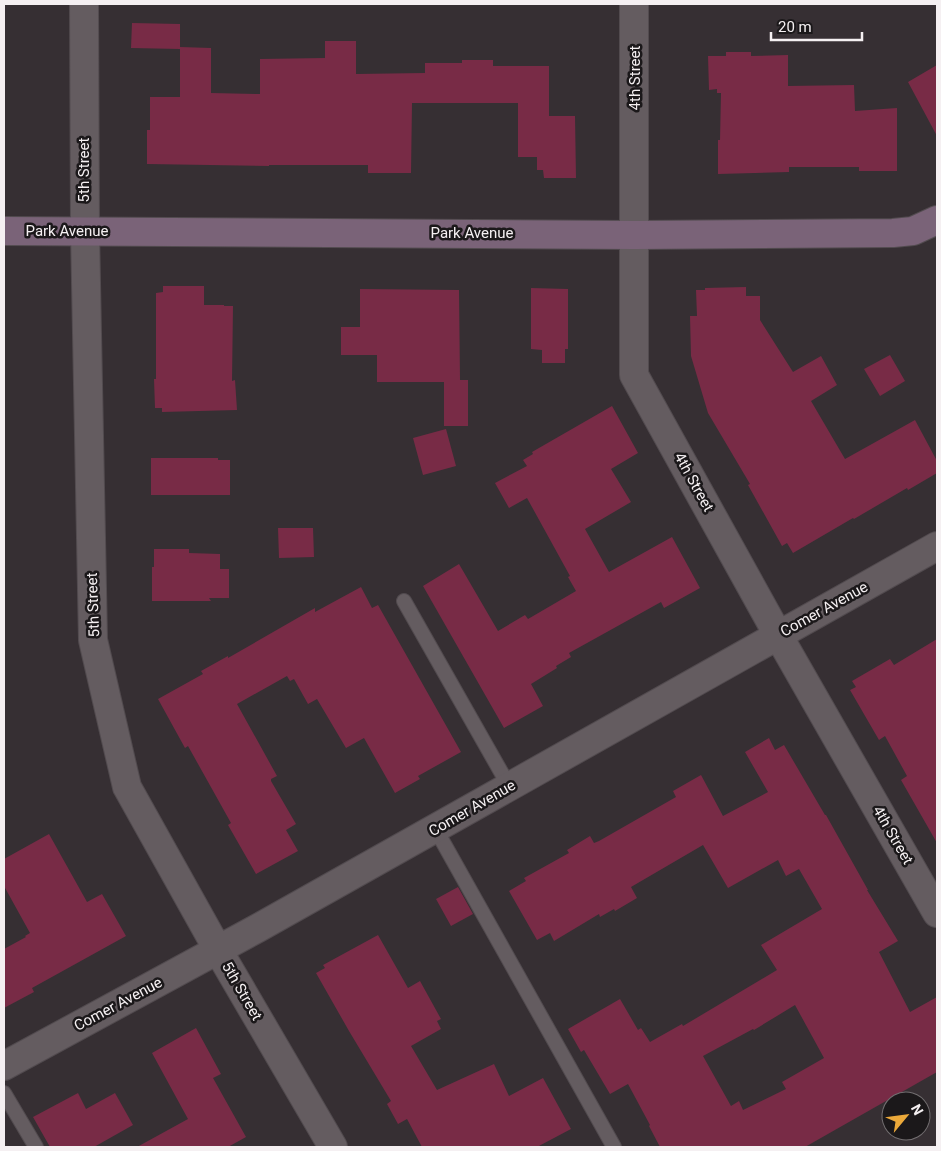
<svg xmlns="http://www.w3.org/2000/svg" width="941" height="1151" font-family="Roboto,sans-serif">
	<style>
		.building { fill: #782b46; fill-rule: evenodd }
		.lines { fill: none; stroke-linecap: round; stroke-linejoin: round }
		.lane-casing { stroke: #524b4f; stroke-width: 16 }
		.street-casing { stroke: #524b4f; stroke-width: 30 }
		.secondary-casing { stroke: #524b4f; stroke-width: 30 }
		.lane { stroke: #645c60; stroke-width: 14 }
		.street { stroke: #645c60; stroke-width: 28 }
		.secondary { stroke: #7a6378; stroke-width: 28 }
		.labels { text-anchor: middle; dominant-baseline: central; stroke-width: 5; stroke-linejoin: round; paint-order: stroke }
		.street-label { font-size: 15px; fill: #f5f0f2; stroke: #1b181a }
	</style>
	<rect width="100%" height="100%" fill="#362f33"/>
	<path class="building" d="M 132,23 L 180,24 L 180,49 L 131,48 Z
		M 325,41 L 356,41 L 356,74 L 425,73 L 425,63 L 462,63 L 462,60 L 493,60 L 493,66 L 549,66 L 549,116 L 575,116 L 576,178 L 544,178 L 543,170 L 537,170 L 537,157 L 518,157 L 518,103 L 412,103 L 411,173 L 368,173 L 368,165 L 269,165 L 269,166 L 147,164 L 147,130 L 150,130 L 150,97 L 180,97 L 180,47 L 211,48 L 211,93 L 260,94 L 260,59 L 325,58 Z
		M 726,52 L 751,52 L 751,56 L 788,55 L 788,86 L 854,85 L 855,111 L 897,108 L 897,171 L 859,171 L 859,167 L 789,167 L 789,172 L 718,174 L 718,140 L 720,140 L 721,93 L 717,93 L 717,89 L 709,90 L 708,56 L 726,56 Z
		M 937,65 L 937,136 L 908,82 Z
		M 163,286 L 204,286 L 204,305 L 224,305 L 224,306 L 233,306 L 232,381 L 235,380 L 237,410 L 162,412 L 162,408 L 155,408 L 154,379 L 156,379 L 156,293 L 163,292 Z
		M 746,287 L 746,296 L 760,296 L 760,320 L 793,372 L 821,356 L 837,385 L 811,401 L 845,459 L 915,420 L 937,461 L 937,473 L 908,490 L 907,488 L 854,519 L 853,518 L 793,553 L 787,543 L 782,546 L 748,485 L 750,484 L 708,413 L 691,356 L 690,316 L 697,316 L 696,290 L 705,290 L 705,288 Z
		M 531,288 L 568,289 L 568,349 L 565,349 L 565,363 L 542,363 L 542,350 L 531,349 Z
		M 360,289 L 459,290 L 460,380 L 468,380 L 468,426 L 444,426 L 444,382 L 377,382 L 377,355 L 341,355 L 341,327 L 360,327 Z
		M 890,355 L 905,381 L 880,396 L 864,369 Z
		M 612,406 L 638,453 L 611,469 L 631,502 L 585,529 L 609,572 L 672,537 L 700,588 L 664,608 L 661,602 L 569,653 L 571,657 L 556,666 L 557,668 L 531,684 L 543,706 L 504,728 L 423,586 L 459,564 L 498,631 L 525,615 L 528,619 L 576,591 L 568,577 L 570,576 L 527,498 L 509,508 L 495,483 L 527,466 L 523,460 L 533,454 L 532,452 Z
		M 446,429 L 456,466 L 423,475 L 413,438 Z
		M 151,458 L 218,458 L 218,460 L 230,460 L 230,495 L 151,495 Z
		M 278,528 L 313,528 L 314,557 L 279,558 Z
		M 154,549 L 189,549 L 189,553 L 220,554 L 220,569 L 229,569 L 229,598 L 209,598 L 211,601 L 152,601 L 152,567 L 154,567 Z
		M 361,587 L 372,608 L 378,605 L 461,752 L 418,776 L 420,779 L 395,793 L 364,738 L 346,748 L 317,699 L 308,704 L 294,679 L 290,681 L 287,676 L 237,704 L 277,776 L 271,779 L 271,781 L 296,824 L 286,830 L 298,851 L 256,874 L 228,825 L 231,823 L 188,746 L 185,748 L 158,699 L 203,674 L 201,671 L 228,656 L 228,658 L 315,608 L 315,612 Z
		M 937,639 L 937,843 L 901,780 L 907,776 L 885,736 L 879,740 L 850,690 L 856,687 L 852,681 L 890,659 L 894,665 Z
		M 769,738 L 775,750 L 784,745 L 825,815 L 826,815 L 868,890 L 867,890 L 898,941 L 879,952 L 910,1012 L 937,997 L 937,1072 L 805,1147 L 660,1147 L 649,1126 L 650,1125 L 628,1084 L 610,1094 L 584,1050 L 581,1052 L 568,1029 L 620,999 L 638,1030 L 641,1028 L 650,1042 L 682,1024 L 683,1026 L 777,970 L 761,945 L 822,909 L 799,869 L 786,876 L 778,860 L 728,888 L 703,845 L 631,887 L 637,898 L 615,911 L 614,909 L 600,917 L 599,914 L 554,941 L 550,933 L 537,940 L 509,891 L 526,881 L 524,878 L 569,853 L 567,850 L 590,836 L 594,843 L 599,841 L 676,797 L 673,791 L 701,775 L 723,816 L 768,792 L 745,752 ZM 795,1005 L 824,1058 L 782,1082 L 786,1089 L 743,1110 L 739,1101 L 731,1106 L 703,1056 L 753,1029 L 754,1030 Z
		M 49,834 L 87,902 L 102,894 L 126,936 L 32,988 L 34,992 L 4,1008 L 4,949 L 26,937 L 25,936 L 30,933 L 4,886 L 4,859 Z
		M 458,887 L 473,914 L 451,926 L 436,899 Z
		M 378,935 L 408,988 L 420,981 L 441,1019 L 437,1021 L 441,1029 L 411,1046 L 437,1090 L 494,1064 L 509,1096 L 543,1078 L 571,1129 L 537,1147 L 422,1147 L 407,1119 L 398,1124 L 387,1104 L 391,1101 L 349,1031 L 316,973 L 325,968 L 323,965 Z
		M 196,1028 L 221,1074 L 213,1078 L 246,1137 L 228,1147 L 137,1147 L 188,1119 L 152,1053 Z
		M 78,1093 L 86,1109 L 115,1093 L 133,1125 L 94,1147 L 50,1147 L 33,1117 Z"/>
	<g class="lines">
		<defs>
			<path id="lane" d="M 404,601 L 509,786
				M 435,828 L 614,1147
				M 4,1093 L 36,1147"/>
			<path id="street" d="M 84,4 L 85,231 L 93,640 L 127,787 L 218,950 L 333,1147
				M 634,4 L 634,375 L 778,635 L 937,913
				M 4,1066 L 258,928 L 937,546"/>
			<path id="secondary" d="M 4,231 L 635,235 L 893,233 L 913,231 L 937,220"/>
		</defs>
		<use href="#lane" class="lane-casing"/>
		<use href="#street" class="street-casing"/>
		<use href="#secondary" class="secondary-casing"/>
		<use href="#lane" class="lane"/>
		<use href="#street" class="street"/>
		<use href="#secondary" class="secondary"/>
	</g>
	<g class="labels">
		<g class="street-label">
			<text transform="translate(635 78) rotate(-90)">4th Street</text>
			<text transform="translate(84 170) rotate(-90)">5th Street</text>
			<text x="67" y="231">Park Avenue</text>
			<text x="472" y="233">Park Avenue</text>
			<text transform="translate(694 482) rotate(61)">4th Street</text>
			<text transform="translate(93 605) rotate(-92)">5th Street</text>
			<text transform="translate(824 609) rotate(-29)">Comer Avenue</text>
			<text transform="translate(472 808) rotate(-30)">Comer Avenue</text>
			<text transform="translate(893 835) rotate(60)">4th Street</text>
			<text transform="translate(242 991) rotate(60)">5th Street</text>
			<text transform="translate(118 1004) rotate(-28)">Comer Avenue</text>
		</g>
	</g>
	<rect width="941" height="1151" fill="none" stroke="#f5f0f2" stroke-width="10"/>
	<g transform="translate(906 1116) rotate(61)"><circle r="24" fill="#1b181a" stroke="#726e70"/>
	<path d="M0-4L9 19L0 12L-9 19Z" fill="#eca93a"/>
	<text y="-8" font-size="14" font-weight="bold" text-anchor="middle" fill="#f5f0f2">N</text>
	</g>
	<path d="M771 32v8h91v-8" fill="none" stroke="#f5f0f2" stroke-width="2.5"/>
	<text x="778" y="32" font-size="15" fill="#f5f0f2" stroke="#1b181a" stroke-width="4" paint-order="stroke">20 m</text>
</svg>
